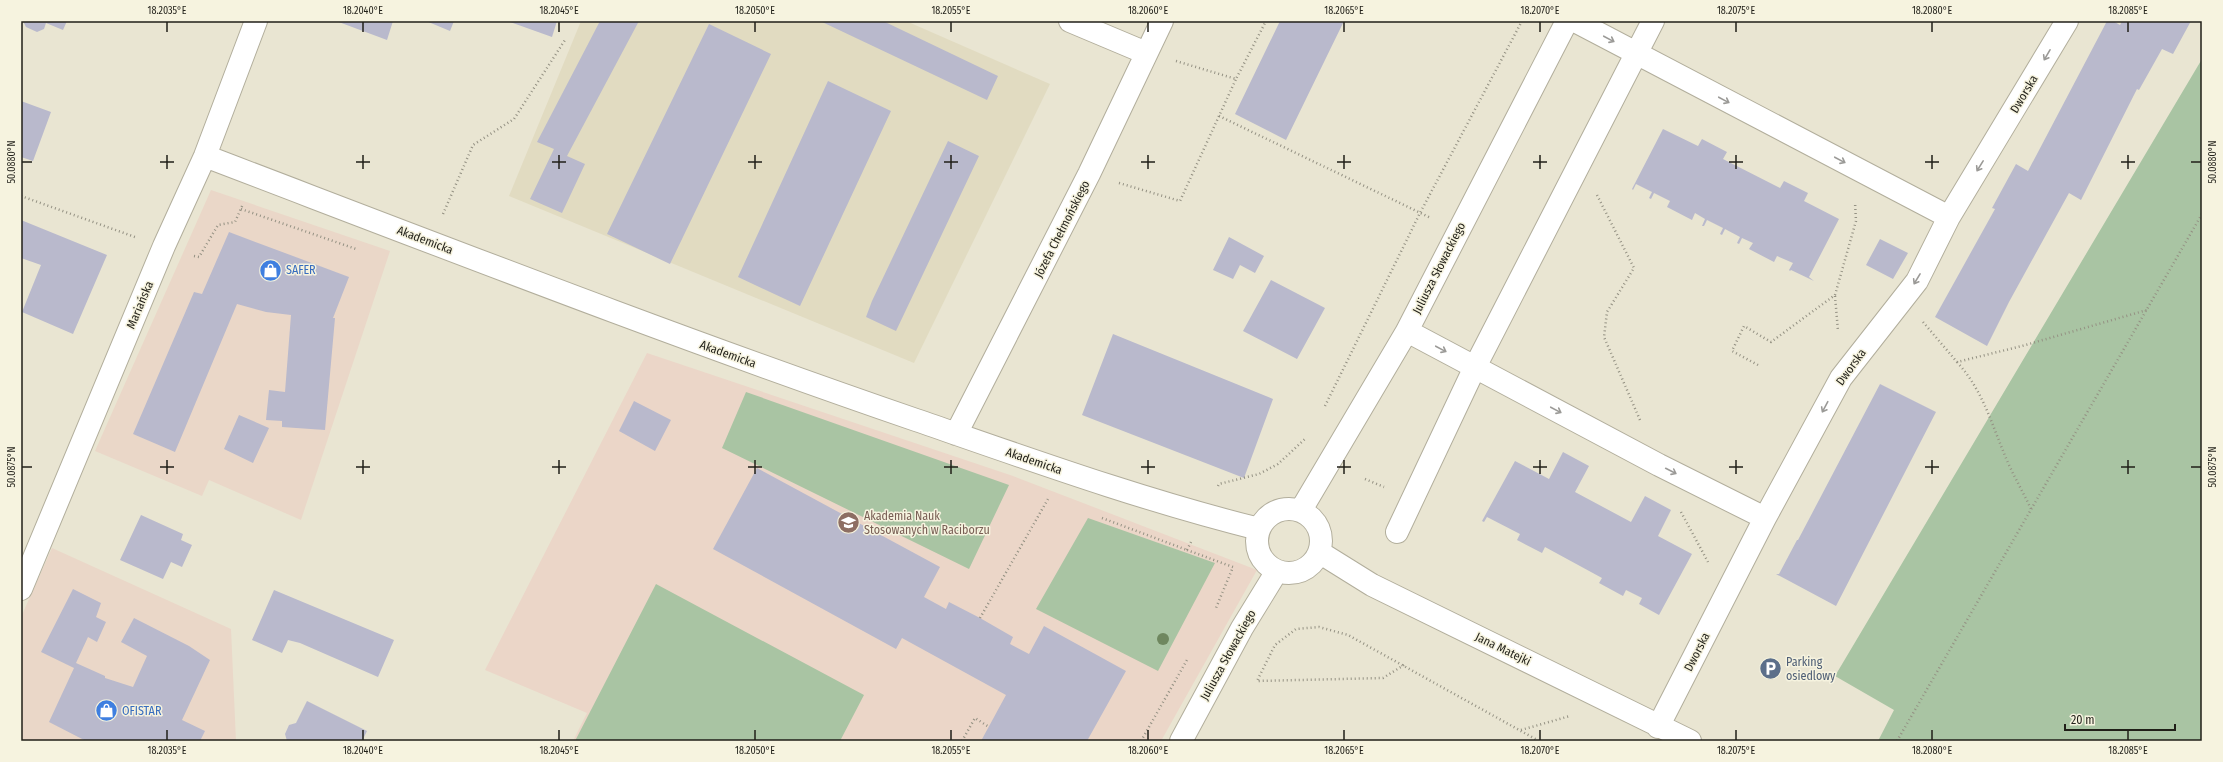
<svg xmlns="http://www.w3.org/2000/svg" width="2223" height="762" font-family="'Fira Sans Condensed',sans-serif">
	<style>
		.commercial { fill: #ead7c8 }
		.built { fill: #e1dbc1 }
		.education { fill: #ebd6c8 }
		.green { fill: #a9c4a3 }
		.building { fill: #b9b9cc }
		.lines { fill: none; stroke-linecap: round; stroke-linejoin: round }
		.street-casing { stroke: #b2ae9c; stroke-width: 24 }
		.path { stroke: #949183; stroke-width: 2.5; stroke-dasharray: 1 3; stroke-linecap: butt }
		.street { stroke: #fff; stroke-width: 22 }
		.tree { fill: #6f875f }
		.oneway { stroke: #9b9a97 }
		.ticks { fill: none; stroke: #201f18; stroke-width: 1.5 }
		.labels { text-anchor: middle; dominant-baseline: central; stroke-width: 3; stroke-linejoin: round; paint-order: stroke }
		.street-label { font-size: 12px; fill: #201f18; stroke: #f6f3df }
		.shop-label { font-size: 12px; fill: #366cbe; stroke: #f6f3df; text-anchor: start }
		.education-label { font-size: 12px; fill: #785e54; stroke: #f6f3df; text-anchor: start }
		.service-label { font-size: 12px; fill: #4e5e75; stroke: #f6f3df; text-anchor: start }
		.neatline { fill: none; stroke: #201f18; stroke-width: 1.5 }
		.ticks-label { font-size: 10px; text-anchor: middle; fill: #201f18 }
	</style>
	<rect width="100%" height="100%" fill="#e9e5d2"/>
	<path class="commercial" d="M 211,190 L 390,251 L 301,520 L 209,480 L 202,496 L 95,451 Z
		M 52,548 L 231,629 L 236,741 L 21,741 L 21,617 Z"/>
	<path class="built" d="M 581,21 L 906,21 L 1050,84 L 914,363 L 509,196 Z"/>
	<path class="education" d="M 647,353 L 1013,476 L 1257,570 L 1161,741 L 573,741 L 587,713 L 485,670 Z"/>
	<path class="green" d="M 2202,59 L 2202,741 L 1878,741 L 1894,710 L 1835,676 Z
		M 746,392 L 1009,485 L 969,569 L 722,448 Z
		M 1088,518 L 1215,563 L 1158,671 L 1036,609 Z
		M 656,584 L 864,695 L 840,741 L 575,741 Z"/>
	<path class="building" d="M 23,21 L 67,21 L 63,30 L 46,23 L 44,29 L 37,32 L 26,27 Z
		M 336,21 L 393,21 L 387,40 Z
		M 426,21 L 454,21 L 450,31 Z
		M 507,21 L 557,21 L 552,37 Z
		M 600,21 L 639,21 L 567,156 L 585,164 L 562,213 L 530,199 L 554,149 L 537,142 Z
		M 820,21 L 883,21 L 998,76 L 987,100 Z
		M 1280,21 L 1344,21 L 1286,140 L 1235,114 Z
		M 2107,21 L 2113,21 L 2120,25 L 2122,21 L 2191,21 L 2173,54 L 2162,49 L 2139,90 L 2137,89 L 2081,200 L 2069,193 L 2009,302 L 1987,346 L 1935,317 L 1995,209 L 1992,208 L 2016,164 L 2028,171 Z
		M 709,24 L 771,54 L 670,264 L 607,234 Z
		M 828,81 L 891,111 L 800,306 L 738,277 Z
		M 21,101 L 51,112 L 33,161 L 21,157 Z
		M 1663,129 L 1698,146 L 1702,139 L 1727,152 L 1723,159 L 1780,188 L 1784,181 L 1808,193 L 1804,201 L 1839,219 L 1809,277 L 1814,281 L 1791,270 L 1790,271 L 1789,270 L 1793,263 L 1777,256 L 1774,262 L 1749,249 L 1753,243 L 1742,238 L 1739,244 L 1737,243 L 1740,237 L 1725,229 L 1722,235 L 1720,234 L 1723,228 L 1707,220 L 1704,226 L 1702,226 L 1705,219 L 1695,213 L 1692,220 L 1667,207 L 1670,201 L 1654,193 L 1651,199 L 1649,198 L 1652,192 L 1636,184 L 1633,190 L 1632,189 Z
		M 948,141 L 979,156 L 896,331 L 866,317 L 872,301 Z
		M 21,220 L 107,255 L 73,334 L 22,312 L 41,265 L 21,258 Z
		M 229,232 L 349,277 L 333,318 L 335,318 L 325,430 L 282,427 L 282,421 L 266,420 L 269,390 L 285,392 L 291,315 L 266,312 L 237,304 L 175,452 L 133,434 L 194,292 L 202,294 Z
		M 1229,237 L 1264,256 L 1255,273 L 1240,265 L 1233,279 L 1213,270 Z
		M 1880,239 L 1908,253 L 1893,279 L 1866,265 Z
		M 1271,280 L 1325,308 L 1297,359 L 1243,331 Z
		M 1113,334 L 1273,399 L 1244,478 L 1082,415 Z
		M 1880,384 L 1936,412 L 1836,606 L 1776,574 L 1779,574 L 1797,540 L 1798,540 Z
		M 634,401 L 671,420 L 655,451 L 619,431 Z
		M 239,415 L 269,428 L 253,463 L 224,449 Z
		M 1563,452 L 1589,466 L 1575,492 L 1631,522 L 1645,496 L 1671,510 L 1658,536 L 1692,554 L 1659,615 L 1639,604 L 1642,598 L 1626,590 L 1623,596 L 1599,583 L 1602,578 L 1545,547 L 1542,553 L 1517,540 L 1520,534 L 1487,517 L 1484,522 L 1482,521 L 1515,461 L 1549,479 Z
		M 757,468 L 940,567 L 924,597 L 946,609 L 949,602 L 980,618 L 1013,637 L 1010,644 L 1029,654 L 1044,626 L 1126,671 L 1087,741 L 981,741 L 1006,695 L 902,638 L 896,649 L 713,549 Z
		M 141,515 L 183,534 L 181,540 L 192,545 L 182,567 L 171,562 L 163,579 L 120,560 Z
		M 73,589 L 101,603 L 96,617 L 106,622 L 97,642 L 88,637 L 76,663 L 105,676 L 105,678 L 133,687 L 147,656 L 121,642 L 134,618 L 189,646 L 210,660 L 182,720 L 205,731 L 200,741 L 86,741 L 49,722 L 74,668 L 41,652 Z
		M 274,590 L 394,640 L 378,677 L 300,643 L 288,640 L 282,653 L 252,640 Z
		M 307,701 L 367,731 L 362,741 L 287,741 L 285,734 L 289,725 L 296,723 Z"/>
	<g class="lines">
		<defs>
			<path id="street" d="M 1070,21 L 1146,53
				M 1575,21 L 1949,217
				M 205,156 C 441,246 677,338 916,420 C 1029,459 1142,500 1259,529
				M 1407,331 L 1659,465 L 1765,518
				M 956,434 L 1089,174 L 1162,21
				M1257 541a32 32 0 1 1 64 0a32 32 0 1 1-64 0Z
				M 1301,510 L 1407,331 L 1567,21
				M 1397,532 L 1475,367 L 1653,21
				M 1319,552 L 1372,585 L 1690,741
				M 21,589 L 164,246 L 205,156 L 256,21
				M 1658,727 L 1765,518 L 1841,378 L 1917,281 L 1949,217 L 2067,21
				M 1181,741 L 1242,628 L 1277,571"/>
		</defs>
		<use href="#street" class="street-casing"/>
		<path class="path" d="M 1176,61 L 1236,79 L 1266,21
			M 1219,116 L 1431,218
			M 1119,183 L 1180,201 L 1236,79
			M 1597,195 L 1634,268 L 1607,312 L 1604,337 L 1640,420
			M 21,196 L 135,237
			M 241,209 L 356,249
			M 443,214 L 473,145 L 514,119 L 565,40
			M 194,256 L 199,257 L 218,225 L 235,222 L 243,204
			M 1835,296 L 1838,331
			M 1923,322 L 1957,362 L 2022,346 L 2147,310
			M 1957,362 C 1985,393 1992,427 2009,465 C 2016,480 2024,494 2031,509
			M 1758,365 L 1732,351 L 1744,326 L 1771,342 L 1835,295 L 1856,221 L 1855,202
			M 1325,406 L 1420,213 L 1522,21
			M 1365,479 L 1384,487
			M 1218,486 L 1219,484 L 1259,474 L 1278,464 L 1305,439
			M 1681,512 L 1708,562
			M 1102,518 L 1187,550
			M 1187,550 L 1191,542
			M 1187,550 L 1233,567 L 1216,608
			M 980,618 L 1048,499
			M 1404,665 L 1383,678 L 1257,681 L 1275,645 L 1296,629 L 1319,627 L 1348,635 L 1539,741
			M 1521,730 L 1570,716
			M 962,741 L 975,718 L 989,727
			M 1141,741 L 1187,660
			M 1897,741 L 2202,214"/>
		<use href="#street" class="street"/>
	</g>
	<circle class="tree" cx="1163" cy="639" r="6"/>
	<defs><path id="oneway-shaft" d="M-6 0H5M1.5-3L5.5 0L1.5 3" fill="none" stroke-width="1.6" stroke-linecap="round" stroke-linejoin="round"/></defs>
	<g class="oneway">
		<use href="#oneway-shaft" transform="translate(1609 39) rotate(28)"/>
		<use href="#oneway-shaft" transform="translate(2047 55) rotate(120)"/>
		<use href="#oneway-shaft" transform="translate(1724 100) rotate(28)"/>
		<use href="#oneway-shaft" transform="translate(1840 160) rotate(28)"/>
		<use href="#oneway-shaft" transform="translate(1980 166) rotate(122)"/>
		<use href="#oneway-shaft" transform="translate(1917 279) rotate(121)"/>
		<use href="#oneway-shaft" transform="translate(1441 349) rotate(28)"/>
		<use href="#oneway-shaft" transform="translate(1825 407) rotate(118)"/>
		<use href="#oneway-shaft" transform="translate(1556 410) rotate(28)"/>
		<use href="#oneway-shaft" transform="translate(1671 471) rotate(27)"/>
	</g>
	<path class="ticks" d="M 167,22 L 167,32M 363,22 L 363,32M 559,22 L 559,32M 755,22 L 755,32M 951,22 L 951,32M 1148,22 L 1148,32M 1344,22 L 1344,32M 1540,22 L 1540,32M 1736,22 L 1736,32M 1932,22 L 1932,32M 2128,22 L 2128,32M 167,155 L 167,169M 363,155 L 363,169M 559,155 L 559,169M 755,155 L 755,169M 951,155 L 951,169M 1148,155 L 1148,169M 1344,155 L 1344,169M 1540,155 L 1540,169M 1736,155 L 1736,169M 1932,155 L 1932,169M 2128,155 L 2128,169M 22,162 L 32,162M 160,162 L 174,162M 356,162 L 370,162M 552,162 L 566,162M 748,162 L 762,162M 944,162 L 958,162M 1141,162 L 1155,162M 1337,162 L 1351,162M 1533,162 L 1547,162M 1729,162 L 1743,162M 1925,162 L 1939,162M 2121,162 L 2135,162M 2191,162 L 2201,162M 167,460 L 167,474M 363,460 L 363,474M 559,460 L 559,474M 755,460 L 755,474M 951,460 L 951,474M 1148,460 L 1148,474M 1344,460 L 1344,474M 1540,460 L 1540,474M 1736,460 L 1736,474M 1932,460 L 1932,474M 2128,460 L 2128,474M 22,467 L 32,467M 160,467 L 174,467M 356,467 L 370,467M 552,467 L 566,467M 748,467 L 762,467M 944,467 L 958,467M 1141,467 L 1155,467M 1337,467 L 1351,467M 1533,467 L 1547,467M 1729,467 L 1743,467M 1925,467 L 1939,467M 2121,467 L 2135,467M 2191,467 L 2201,467M 167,730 L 167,740M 363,730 L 363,740M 559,730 L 559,740M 755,730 L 755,740M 951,730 L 951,740M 1148,730 L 1148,740M 1344,730 L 1344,740M 1540,730 L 1540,740M 1736,730 L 1736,740M 1932,730 L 1932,740M 2128,730 L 2128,740"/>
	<defs>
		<symbol id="shop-disc" viewBox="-11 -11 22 22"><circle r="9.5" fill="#3f7fe0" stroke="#f6f3df"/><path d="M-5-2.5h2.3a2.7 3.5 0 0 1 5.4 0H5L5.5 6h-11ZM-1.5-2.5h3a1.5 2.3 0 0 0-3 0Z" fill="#fff"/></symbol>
		<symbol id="university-disc" viewBox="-11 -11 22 22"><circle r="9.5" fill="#8d6e63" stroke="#f6f3df"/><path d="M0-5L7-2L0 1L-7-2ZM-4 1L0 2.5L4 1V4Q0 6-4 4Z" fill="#fff"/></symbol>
		<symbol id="parking-disc" viewBox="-11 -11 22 22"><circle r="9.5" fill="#5c6f8a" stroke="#f6f3df"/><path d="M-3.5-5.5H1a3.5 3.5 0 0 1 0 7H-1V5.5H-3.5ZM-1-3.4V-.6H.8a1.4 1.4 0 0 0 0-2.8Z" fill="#fff"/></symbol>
	</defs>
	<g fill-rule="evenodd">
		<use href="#shop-disc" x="258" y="258" width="25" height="25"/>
		<use href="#university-disc" x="836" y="510" width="25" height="25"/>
		<use href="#parking-disc" x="1758" y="656" width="25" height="25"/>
		<use href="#shop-disc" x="94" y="698" width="25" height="25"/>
	</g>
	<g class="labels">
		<g class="street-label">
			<text transform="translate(2024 94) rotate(-59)">Dworska</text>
			<text transform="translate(1062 229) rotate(-63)">Józefa Chełmońskiego</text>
			<text transform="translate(425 240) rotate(21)">Akademicka</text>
			<text transform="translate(1439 268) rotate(-63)">Juliusza Słowackiego</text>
			<text transform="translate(140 305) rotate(-67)">Mariańska</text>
			<text transform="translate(728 354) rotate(20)">Akademicka</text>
			<text transform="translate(1851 367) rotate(-54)">Dworska</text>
			<text transform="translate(1034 461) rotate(19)">Akademicka</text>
			<text transform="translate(1503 649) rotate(26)">Jana Matejki</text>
			<text transform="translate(1697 652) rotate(-63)">Dworska</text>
			<text transform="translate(1228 655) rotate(-61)">Juliusza Słowackiego</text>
		</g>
		<g class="shop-label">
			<text x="286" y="270">SAFER</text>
			<text x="122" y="711">OFISTAR</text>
		</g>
		<g class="education-label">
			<text x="864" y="516">Akademia Nauk<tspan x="864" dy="14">Stosowanych w Raciborzu</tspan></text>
		</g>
		<g class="service-label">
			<text x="1786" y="662">Parking<tspan x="1786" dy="14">osiedlowy</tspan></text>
		</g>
	</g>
	<rect width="2223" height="762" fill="none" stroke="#f6f3df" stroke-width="44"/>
	<path d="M2065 724v6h110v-6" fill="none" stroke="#201f18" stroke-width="2"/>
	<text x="2071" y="724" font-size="12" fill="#201f18" stroke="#f6f3df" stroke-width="3" paint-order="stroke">20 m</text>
	<rect x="22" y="22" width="2179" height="718" class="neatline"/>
	<g class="ticks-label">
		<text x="167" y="14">18.2035°E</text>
		<text x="363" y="14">18.2040°E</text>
		<text x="559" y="14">18.2045°E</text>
		<text x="755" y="14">18.2050°E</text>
		<text x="951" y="14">18.2055°E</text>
		<text x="1148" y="14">18.2060°E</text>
		<text x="1344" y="14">18.2065°E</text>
		<text x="1540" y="14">18.2070°E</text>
		<text x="1736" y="14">18.2075°E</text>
		<text x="1932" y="14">18.2080°E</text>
		<text x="2128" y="14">18.2085°E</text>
		<text transform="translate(11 162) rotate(-90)" y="4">50.0880°N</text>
		<text transform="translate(2212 162) rotate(-90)" y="4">50.0880°N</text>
		<text transform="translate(11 467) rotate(-90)" y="4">50.0875°N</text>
		<text transform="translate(2212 467) rotate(-90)" y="4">50.0875°N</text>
		<text x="167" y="754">18.2035°E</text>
		<text x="363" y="754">18.2040°E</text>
		<text x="559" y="754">18.2045°E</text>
		<text x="755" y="754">18.2050°E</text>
		<text x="951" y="754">18.2055°E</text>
		<text x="1148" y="754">18.2060°E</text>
		<text x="1344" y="754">18.2065°E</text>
		<text x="1540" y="754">18.2070°E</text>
		<text x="1736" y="754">18.2075°E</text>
		<text x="1932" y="754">18.2080°E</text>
		<text x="2128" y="754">18.2085°E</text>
	</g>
</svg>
